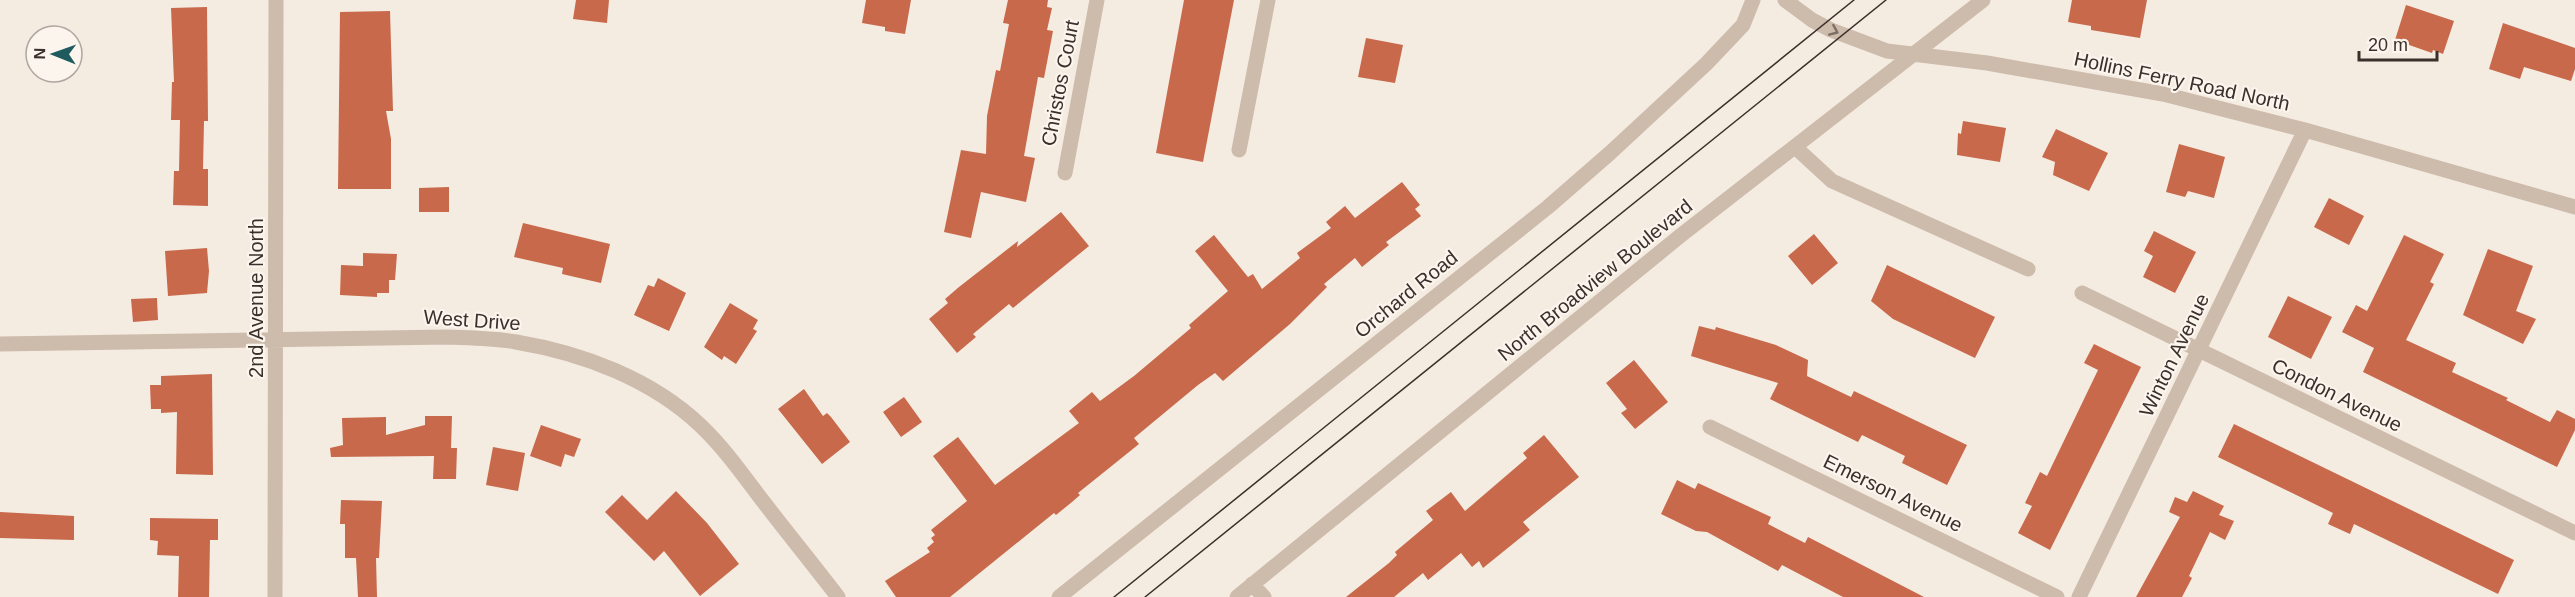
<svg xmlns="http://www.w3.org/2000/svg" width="2575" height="597" font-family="Arial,sans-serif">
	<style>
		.building { fill: #c8694b }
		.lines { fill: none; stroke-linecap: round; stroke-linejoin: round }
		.minor { stroke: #cdbbac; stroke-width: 15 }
		.tertiary { stroke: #cdbbac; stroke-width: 15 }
		.tram { stroke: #3b302b; stroke-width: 1.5 }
		.oneway { stroke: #7d6f65 }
		.labels { text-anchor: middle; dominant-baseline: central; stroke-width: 4.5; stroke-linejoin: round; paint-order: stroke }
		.street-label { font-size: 20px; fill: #3b302b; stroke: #fbf5ee }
	</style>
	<rect width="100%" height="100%" fill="#f4ebe1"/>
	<path class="building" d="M 576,0 L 609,0 L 607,23 L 573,19 Z
		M 866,0 L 911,0 L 905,34 L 885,31 L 885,27 L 862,23 Z
		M 1008,0 L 1048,0 L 1047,7 L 1052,8 L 1047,30 L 1053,31 L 1044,78 L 1038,77 L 1024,156 L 1035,158 L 1026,202 L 981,192 L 971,238 L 944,232 L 961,150 L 986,154 L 987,116 L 996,70 L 1000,71 L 1009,24 L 1003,23 Z
		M 1184,0 L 1234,0 L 1203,162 L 1156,153 Z
		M 2072,0 L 2147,0 L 2140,38 L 2091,30 L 2091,26 L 2068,22 Z
		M 2406,5 L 2454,21 L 2443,54 L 2433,50 L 2432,53 L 2395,40 Z
		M 207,7 L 208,121 L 204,121 L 203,169 L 208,169 L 208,206 L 173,205 L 174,171 L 179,171 L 180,120 L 171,120 L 172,82 L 174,82 L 171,8 Z
		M 390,11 L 393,111 L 386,111 L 391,139 L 391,189 L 338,189 L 340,12 Z
		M 2503,23 L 2575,48 L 2575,69 L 2571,81 L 2524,67 L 2520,79 L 2489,69 Z
		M 1366,38 L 1403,45 L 1395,83 L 1358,77 Z
		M 1963,121 L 2006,128 L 2000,162 L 1957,155 L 1958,133 L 1961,134 Z
		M 2056,129 L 2108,153 L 2089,191 L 2053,175 L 2055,162 L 2042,157 Z
		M 2179,144 L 2225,157 L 2214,198 L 2188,191 L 2185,197 L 2166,192 Z
		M 1402,182 L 1420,205 L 1415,209 L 1421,216 L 1386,242 L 1389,245 L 1362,267 L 1355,258 L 1324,284 L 1327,287 L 1290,324 L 1223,381 L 1215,373 L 1198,385 L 1134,438 L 1139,444 L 1078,493 L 1080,495 L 1072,502 L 1056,515 L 1054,513 L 950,597 L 896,597 L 885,581 L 930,552 L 927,548 L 934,542 L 931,538 L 935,535 L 931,530 L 967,501 L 933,456 L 958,437 L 995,485 L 1079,423 L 1069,411 L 1092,392 L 1100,401 L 1134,376 L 1191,328 L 1189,325 L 1228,291 L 1195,251 L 1214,235 L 1248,277 L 1253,274 L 1262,289 L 1300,258 L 1297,253 L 1331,228 L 1326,222 L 1345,206 L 1355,218 Z
		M 449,187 L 449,212 L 419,212 L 419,188 Z
		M 2329,198 L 2364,216 L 2349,245 L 2314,227 Z
		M 1061,212 L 1089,246 L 1013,308 L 1009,304 L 973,334 L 976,337 L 957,353 L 929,319 L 948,303 L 945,299 L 959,287 L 1018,241 L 1017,247 Z
		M 523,223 L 610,244 L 601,283 L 562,274 L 563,268 L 514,257 Z
		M 2154,231 L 2196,252 L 2175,293 L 2143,277 L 2153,256 L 2144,251 Z
		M 1814,234 L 1838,263 L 1812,285 L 1788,256 Z
		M 2404,235 L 2444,254 L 2430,282 L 2434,284 L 2406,340 L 2456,363 L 2452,372 L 2508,398 L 2506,400 L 2550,422 L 2557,410 L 2575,419 L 2575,430 L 2557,467 L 2363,372 L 2374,348 L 2342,332 L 2356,305 L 2367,311 Z
		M 207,248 L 209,271 L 207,293 L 168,296 L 165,251 Z
		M 2488,249 L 2533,266 L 2516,311 L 2536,319 L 2523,344 L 2463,315 Z
		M 363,253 L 397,254 L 395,280 L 389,280 L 389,293 L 377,293 L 377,297 L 340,295 L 341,265 L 363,266 Z
		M 1887,265 L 1995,317 L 1975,358 L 1893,319 L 1871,301 Z
		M 658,278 L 686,293 L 669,331 L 634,315 L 648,285 L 654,287 Z
		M 2288,296 L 2332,317 L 2311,359 L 2268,337 Z
		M 157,298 L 158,320 L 133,322 L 131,299 Z
		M 730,303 L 758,320 L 753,329 L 757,331 L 736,364 L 724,356 L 722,360 L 704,347 Z
		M 1699,326 L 1715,330 L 1716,327 L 1776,345 L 1808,360 L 1807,376 L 1851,397 L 1854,391 L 1967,445 L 1947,485 L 1902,463 L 1905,456 L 1862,435 L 1858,442 L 1770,399 L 1778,383 L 1691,356 Z
		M 2094,344 L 2141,367 L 2050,550 L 2018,533 L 2032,506 L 2025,503 L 2040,472 L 2047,476 L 2098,370 L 2084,363 Z
		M 1634,360 L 1668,402 L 1635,429 L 1621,413 L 1627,409 L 1606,383 Z
		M 212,374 L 213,475 L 176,474 L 177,412 L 161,413 L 161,409 L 151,409 L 150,385 L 161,385 L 161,376 Z
		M 804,389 L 823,416 L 827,413 L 831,417 L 850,442 L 822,464 L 778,409 Z
		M 904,397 L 922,422 L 901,437 L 883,412 Z
		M 425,416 L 452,416 L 451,448 L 457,448 L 456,479 L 433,479 L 434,456 L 331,457 L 330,448 L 343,445 L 342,418 L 386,417 L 386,435 L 425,425 Z
		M 2234,424 L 2514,560 L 2498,594 L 2354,524 L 2350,534 L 2328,524 L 2333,513 L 2218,457 Z
		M 541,425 L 581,439 L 574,457 L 565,454 L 561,467 L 530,456 Z
		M 1544,435 L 1579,477 L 1523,522 L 1530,530 L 1483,568 L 1479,561 L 1472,567 L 1461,553 L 1428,580 L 1423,573 L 1394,597 L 1346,597 L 1389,563 L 1397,555 L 1395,552 L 1433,520 L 1426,511 L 1451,492 L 1465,511 L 1527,458 L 1523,453 Z
		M 493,447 L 525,453 L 518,491 L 486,485 Z
		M 1677,480 L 1695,489 L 1698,483 L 1771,517 L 1768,524 L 1805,543 L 1808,537 L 1924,597 L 1843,597 L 1782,565 L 1778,571 L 1707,532 L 1696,531 L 1661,514 Z
		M 676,491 L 707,523 L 739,564 L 700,596 L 664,551 L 654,561 L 605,512 L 622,495 L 647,520 Z
		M 2193,491 L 2224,506 L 2219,515 L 2234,521 L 2225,540 L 2210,532 L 2189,576 L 2192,578 L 2182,597 L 2136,597 L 2180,517 L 2169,512 L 2175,497 L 2187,502 Z
		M 341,500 L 382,501 L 379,558 L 376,558 L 377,597 L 358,597 L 356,558 L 345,558 L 345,524 L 340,524 Z
		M 0,512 L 74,516 L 74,540 L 0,538 Z
		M 150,518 L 218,519 L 218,540 L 210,540 L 209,597 L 178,597 L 179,556 L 157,555 L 158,541 L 150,540 Z"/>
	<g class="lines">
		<path class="minor" d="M 1785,0 L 1812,20 L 1831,30 L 1887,51 L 1987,63 L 2163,94 L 2305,130 L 2575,207
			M 1795,147 L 1832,181 L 2028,269
			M 1239,150 L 1268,0
			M 1065,173 L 1097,0
			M 2082,293 L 2575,533
			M 0,344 L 447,337 C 470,338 494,338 516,342 C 582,353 652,379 701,426 C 723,447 741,472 759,496 C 785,530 812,563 838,597
			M 1710,427 L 2057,597
			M 1252,584 L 1264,597
			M 275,597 L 276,0
			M 1237,597 L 1680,236 L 1983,0
			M 2079,597 L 2305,130"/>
		<path class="tertiary" d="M 1059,597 L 1548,207 L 1610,153 L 1706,64 L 1743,25 L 1753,0"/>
		<path class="tram" d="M 1114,597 L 1854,0
			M 1145,597 L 1886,0"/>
	</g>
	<defs><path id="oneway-chevron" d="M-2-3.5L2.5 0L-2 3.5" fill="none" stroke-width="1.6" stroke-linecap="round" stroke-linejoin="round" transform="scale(1.5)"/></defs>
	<use class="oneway" href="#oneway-chevron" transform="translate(1834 31) rotate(23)"/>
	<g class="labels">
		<g class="street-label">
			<text transform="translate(2182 81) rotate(12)">Hollins Ferry Road North</text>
			<text transform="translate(1060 83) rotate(-79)">Christos Court</text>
			<text transform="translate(1595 280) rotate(-39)">North Broadview Boulevard</text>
			<text transform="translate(1406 294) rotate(-39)">Orchard Road</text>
			<text transform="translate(256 298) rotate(-90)">2nd Avenue North</text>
			<text transform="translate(472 320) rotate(4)">West Drive</text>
			<text transform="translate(2174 355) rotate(-64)">Winton Avenue</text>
			<text transform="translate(2337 395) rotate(26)">Condon Avenue</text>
			<text transform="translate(1893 493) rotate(26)">Emerson Avenue</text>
		</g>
	</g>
	<g transform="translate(54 54) rotate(271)"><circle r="28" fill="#fbf5ee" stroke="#aea6a0" stroke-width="1.5"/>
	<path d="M0-4.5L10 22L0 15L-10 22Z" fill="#1f5a5e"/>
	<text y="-9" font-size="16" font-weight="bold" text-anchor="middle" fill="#3b302b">N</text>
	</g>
	<path d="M2359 51v9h78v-9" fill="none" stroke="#3b302b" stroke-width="3"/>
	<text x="2368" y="51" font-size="18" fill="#3b302b" stroke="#fbf5ee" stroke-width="4.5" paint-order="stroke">20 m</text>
</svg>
